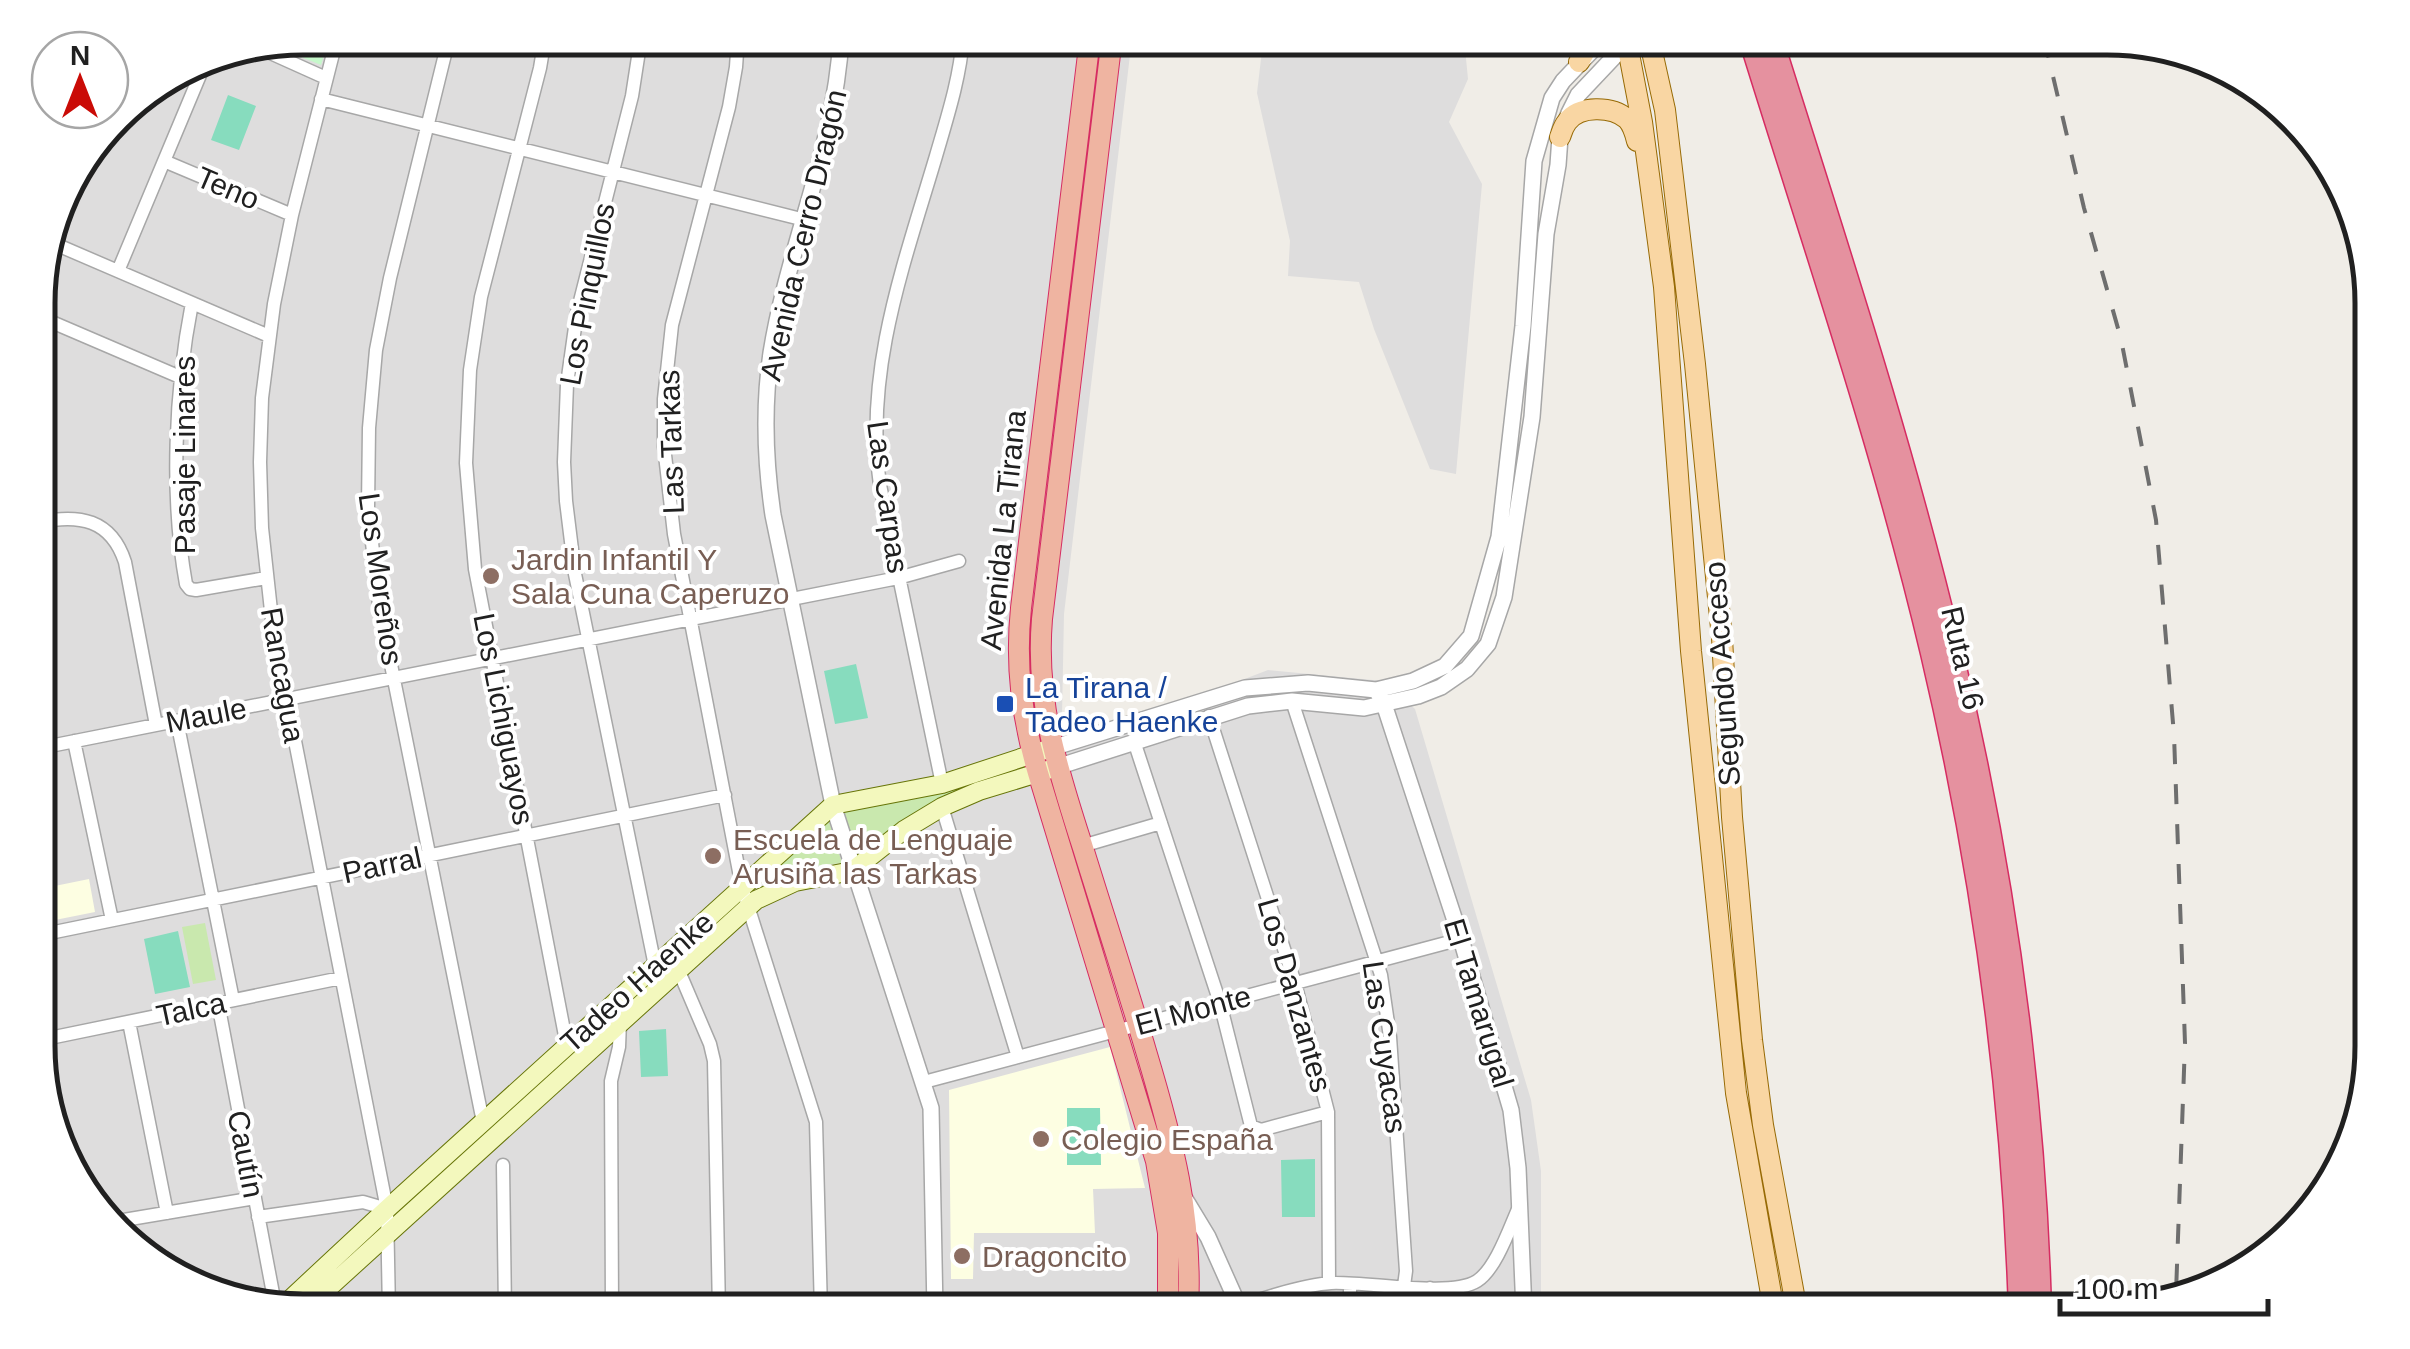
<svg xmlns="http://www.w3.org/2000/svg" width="2410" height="1349" font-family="Helvetica,sans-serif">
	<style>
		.residential { fill: #dedddd }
		.education { fill: #fdfee2 }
		.grass { fill: #c9e8ae }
		.park { fill: #c6f8cb }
		.pitch { fill: #87dcbe }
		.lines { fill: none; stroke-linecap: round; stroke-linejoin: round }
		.minor-casing { stroke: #a7a7a7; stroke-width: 15 }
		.tertiary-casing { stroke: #a7a7a7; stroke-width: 18 }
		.secondary-casing { stroke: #677508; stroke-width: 20 }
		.primary-casing { stroke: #976a05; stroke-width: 22 }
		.trunk-casing { stroke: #d62c62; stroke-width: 22 }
		.motorway-casing { stroke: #d62c62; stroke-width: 25 }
		.minor { stroke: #fff; stroke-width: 12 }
		.tertiary { stroke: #fff; stroke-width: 15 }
		.secondary { stroke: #f3f8bd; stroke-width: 18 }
		.primary { stroke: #f9d6a3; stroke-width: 20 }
		.trunk { stroke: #efb4a1; stroke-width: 20 }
		.motorway { stroke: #e5919f; stroke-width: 22 }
		.rail { stroke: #6e6e6e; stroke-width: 4; stroke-dasharray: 20 20; stroke-linecap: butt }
		.education-dot { fill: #8d6e63; stroke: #fff; stroke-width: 4 }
		.transit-dot { fill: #1a4fb4; stroke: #fff; stroke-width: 4 }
		.labels { text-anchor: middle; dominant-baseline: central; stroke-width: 8; stroke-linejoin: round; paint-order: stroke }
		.street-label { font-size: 30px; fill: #202020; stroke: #fff }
		.education-label { font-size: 30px; fill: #785e54; stroke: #fff; text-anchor: start }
		.transit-label { font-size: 30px; fill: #164399; stroke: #fff; text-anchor: start }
		.rim { fill: none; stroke: #202020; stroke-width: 5 }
	</style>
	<rect width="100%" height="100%" fill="#f0ede7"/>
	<path class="residential" d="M 303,38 L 1132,38 L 1064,614 L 1062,715 L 1068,747 L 1268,670 L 1383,681 L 1415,709 L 1531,1100 L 1541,1171 L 1541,1311 L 302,1311 L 171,1276 L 82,1193 L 40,1080 L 40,269 L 65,185 L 127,104 L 202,57 Z
		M 1320,38 L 1464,38 L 1468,79 L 1449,122 L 1482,184 L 1456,474 L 1430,469 L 1374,329 L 1359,282 L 1288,276 L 1290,241 L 1257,93 L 1263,42 L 1319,47 Z"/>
	<path class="education" d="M 89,879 L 95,912 L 40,923 L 40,889 Z
		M 1110,1047 L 1145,1188 L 1093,1189 L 1095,1233 L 974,1233 L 973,1279 L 951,1279 L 949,1090 Z"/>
	<path class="grass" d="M 1021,763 L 1024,771 L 942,798 L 857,856 L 842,811 L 886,804 Z
		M 828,818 L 842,863 L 797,868 L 767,885 L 762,881 Z
		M 205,923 L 216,980 L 193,984 L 182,927 Z"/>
	<path class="park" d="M 303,38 L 329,38 L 321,65 L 269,44 Z"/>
	<path class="pitch" d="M 228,95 L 256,106 L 239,150 L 211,140 Z
		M 856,664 L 868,718 L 835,724 L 824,671 Z
		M 178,931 L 190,987 L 155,994 L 144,939 Z
		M 666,1029 L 668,1076 L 641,1077 L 639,1031 Z
		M 1067,1108 L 1100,1108 L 1101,1165 L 1067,1165 Z
		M 1315,1159 L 1315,1217 L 1282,1217 L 1281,1160 Z"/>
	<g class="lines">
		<defs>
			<path id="minor" d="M 337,38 L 292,215 L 274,304 L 262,398 L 260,462 L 262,528 L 273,629 L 387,1209 L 389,1311
				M 449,38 L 390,278 L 376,350 L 369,428 L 368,507 L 379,605 L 483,1122
				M 545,38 L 540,68 L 481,297 L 470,370 L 466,463 L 475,569 L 567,1046
				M 641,38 L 632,96 L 577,313 L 567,384 L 564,462 L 566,501 L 575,574 L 655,966
				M 738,38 L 736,67 L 729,107 L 672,325 L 664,399 L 664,446 L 674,534 L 742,887 L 816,1122 L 821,1311
				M 257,47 L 326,78
				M 321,99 L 805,220
				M 164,161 L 292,215
				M 48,241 L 269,336
				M 118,271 L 208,56
				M 192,303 C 175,390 170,496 186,584 L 190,589 L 196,590 L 266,578
				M 40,317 L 180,377
				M 40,522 C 79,514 111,519 125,562 L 156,725
				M 1292,701 L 1381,975 L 1390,1037 L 1406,1271 L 1404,1286
				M 1209,716 L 1295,983 L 1328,1112 L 1329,1283
				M 177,721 L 233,1000
				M 74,741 L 112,920
				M 1134,741 L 1220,1003 L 1251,1126 L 1261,1130 L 1328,1112
				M 40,748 L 898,578 L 959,561
				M 942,784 L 880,485 C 864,371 904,264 936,156 C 947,118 960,78 963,38
				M 942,807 L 1018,1057
				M 1082,846 L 1161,823
				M 40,935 L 725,795
				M 678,969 L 710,1044 L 714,1061 L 719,1311
				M 218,1003 L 275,1304
				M 129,1022 L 167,1213
				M 40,1040 L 341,978
				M 924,1082 L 1461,939
				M 503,1165 L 505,1311
				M 258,1217 L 363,1202 L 387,1209
				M 112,1222 L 255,1198
				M 1350,1284 L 1350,1311
				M 612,1311 L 611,1081 L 619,1047 L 620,1022
				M 987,1311 L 989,1311
				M 1226,1311 C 1255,1301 1301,1285 1331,1283 C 1366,1281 1450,1298 1477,1281 C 1496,1269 1510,1227 1519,1207
				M 1430,1311 L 1430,1288"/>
			<path id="tertiary" d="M 841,38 C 835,147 788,246 771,353 C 763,407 765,461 773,515 L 833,805 L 931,1108 L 935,1311
				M 1376,690 L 1413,681 L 1445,666 L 1471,636 L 1499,537 L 1523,326 L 1534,161 L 1552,98 L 1563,81 L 1604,38
				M 1052,748 L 1245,688 L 1308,683 L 1376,690 L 1384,704 L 1461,939 L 1511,1110 L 1518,1168 L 1524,1311
				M 1057,767 L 1248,706 L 1292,701 L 1364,708 L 1418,696 L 1441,687 L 1467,669 L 1488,644 L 1504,597 L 1532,417 L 1546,234 L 1558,165 L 1560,137 L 1569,113 L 1578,95 L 1630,40
				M 1185,1199 L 1208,1237 L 1241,1311"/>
			<path id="secondary" d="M 283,1306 L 387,1209 L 833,805 L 942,784 L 1045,750
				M 303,1311 L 756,900 L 795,882 L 852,871 L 904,830 L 942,807 L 979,791 L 1051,769"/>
			<path id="primary" d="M 1626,38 L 1642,122 L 1664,287 L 1691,651 L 1736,1093 L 1774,1311
				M 1649,38 L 1665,110 L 1695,364 L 1722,638 L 1732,817 L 1752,1040 L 1763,1125 L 1797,1311
				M 1579,62 L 1592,38
				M 1560,137 C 1562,132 1563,127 1567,122 C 1579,105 1612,106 1627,119 C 1633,125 1635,133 1637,141"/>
			<path id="trunk" d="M 1090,38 L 1021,608 C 1015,666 1022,718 1038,773 L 1156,1161 L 1168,1233 L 1168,1311
				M 1112,38 L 1042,619 C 1035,702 1058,770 1083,848 C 1104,916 1126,983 1146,1051 C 1173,1141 1193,1216 1188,1311"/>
			<path id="motorway" d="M 1750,38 C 1813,242 1883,445 1932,653 C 1983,869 2013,1090 2020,1311
				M 1771,38 C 1834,239 1901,440 1950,646 C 2002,863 2034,1088 2040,1311"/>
		</defs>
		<use href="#minor" class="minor-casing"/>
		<use href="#tertiary" class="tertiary-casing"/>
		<use href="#secondary" class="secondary-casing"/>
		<use href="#primary" class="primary-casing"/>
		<use href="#trunk" class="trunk-casing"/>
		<use href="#motorway" class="motorway-casing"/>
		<use href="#minor" class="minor"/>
		<use href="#tertiary" class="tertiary"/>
		<use href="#secondary" class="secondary"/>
		<use href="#primary" class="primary"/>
		<use href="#trunk" class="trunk"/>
		<use href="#motorway" class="motorway"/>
		<path class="rail" d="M 2044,38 L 2084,208 L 2121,339 L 2156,520 L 2174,735 L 2185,1043 L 2176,1293"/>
	</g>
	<g class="education-dot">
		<circle cx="491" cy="576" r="10"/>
		<circle cx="713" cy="856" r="10"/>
		<circle cx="1041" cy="1139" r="10"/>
		<circle cx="962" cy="1256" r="10"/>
	</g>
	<rect class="transit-dot" x="995" y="694" width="20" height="20" rx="5"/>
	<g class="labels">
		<g class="street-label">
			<text transform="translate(228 188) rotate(23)">Teno</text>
			<text transform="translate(803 235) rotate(-77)">Avenida Cerro Dragón</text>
			<text transform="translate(587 294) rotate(-79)">Los Pinquillos</text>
			<text transform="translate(671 442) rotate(-92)">Las Tarkas</text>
			<text transform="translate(184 455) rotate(-90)">Pasaje Linares</text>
			<text transform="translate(888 497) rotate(82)">Las Carpas</text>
			<text transform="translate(1003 530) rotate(-84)">Avenida La Tirana</text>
			<text transform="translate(381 579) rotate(82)">Los Moreños</text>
			<text transform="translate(1963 658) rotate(77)">Ruta 16</text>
			<text transform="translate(1722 674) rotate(-94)">Segundo Acceso</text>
			<text transform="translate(283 675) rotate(80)">Rancagua</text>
			<text transform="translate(206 715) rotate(-11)">Maule</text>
			<text transform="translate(504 719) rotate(79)">Los Lichiguayos</text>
			<text transform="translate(382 865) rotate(-12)">Parral</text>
			<text transform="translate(637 982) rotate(-42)">Tadeo Haenke</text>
			<text transform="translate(1295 995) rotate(74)">Los Danzantes</text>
			<text transform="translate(1479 1003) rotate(73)">El Tamarugal</text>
			<text transform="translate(191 1009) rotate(-12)">Talca</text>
			<text transform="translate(1193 1010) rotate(-15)">El Monte</text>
			<text transform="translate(1385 1047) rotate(82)">Las Cuyacas</text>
			<text transform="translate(246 1154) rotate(79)">Cautín</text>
		</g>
		<g class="education-label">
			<text x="511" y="559">Jardin Infantil Y<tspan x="511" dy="34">Sala Cuna Caperuzo</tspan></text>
			<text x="733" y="839">Escuela de Lenguaje<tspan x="733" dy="34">Arusiña las Tarkas</tspan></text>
			<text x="1061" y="1139">Colegio España</text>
			<text x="982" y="1256">Dragoncito</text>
		</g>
		<g class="transit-label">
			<text x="1025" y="687">La Tirana /<tspan x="1025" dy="34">Tadeo Haenke</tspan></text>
		</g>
	</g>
	<path d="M0 0H2410V1349H0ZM303 55H2107A248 248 0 0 1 2355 303V1046A248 248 0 0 1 2107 1294H303A248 248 0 0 1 55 1046V303A248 248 0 0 1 303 55Z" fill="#fff" fill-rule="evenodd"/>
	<path class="rim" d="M303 55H2107A248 248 0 0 1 2355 303V1046A248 248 0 0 1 2107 1294H303A248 248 0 0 1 55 1046V303A248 248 0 0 1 303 55Z"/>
	<g transform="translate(80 80)"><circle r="48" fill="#ffffff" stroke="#a6a6a6" stroke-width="2.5"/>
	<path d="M0-8L18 38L0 25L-18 38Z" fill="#ca0b06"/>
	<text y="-15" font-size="28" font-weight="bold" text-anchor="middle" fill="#202020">N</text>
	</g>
	<path d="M2060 1299v15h208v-15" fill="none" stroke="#202020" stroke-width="5"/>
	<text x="2075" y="1299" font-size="30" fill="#202020" stroke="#ffffff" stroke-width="8" paint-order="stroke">100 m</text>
</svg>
